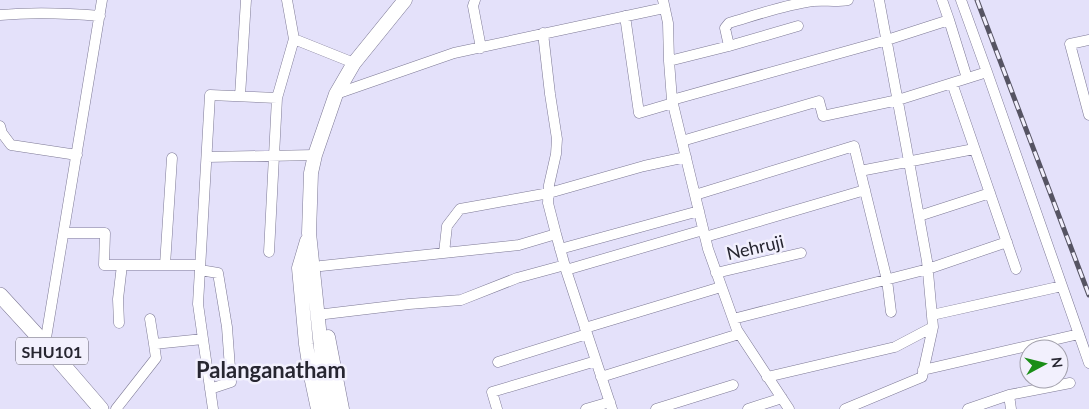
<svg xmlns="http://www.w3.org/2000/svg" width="1089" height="409" font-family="Lato,sans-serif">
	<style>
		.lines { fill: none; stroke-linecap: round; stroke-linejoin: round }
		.street-casing { stroke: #7d7995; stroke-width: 11 }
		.secondary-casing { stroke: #7d7995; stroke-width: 15 }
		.primary-casing { stroke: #7d7995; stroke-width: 16 }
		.street { stroke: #fff; stroke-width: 10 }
		.secondary { stroke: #fff; stroke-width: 14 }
		.primary { stroke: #fff; stroke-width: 15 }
		.rail-casing { stroke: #565463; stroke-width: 5 }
		.rail { stroke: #f2f0fd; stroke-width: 3; stroke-dasharray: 9; stroke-linecap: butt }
		.labels { text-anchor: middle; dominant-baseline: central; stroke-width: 5; stroke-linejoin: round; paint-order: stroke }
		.shield { fill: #f2f0fd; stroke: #64636e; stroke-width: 1 }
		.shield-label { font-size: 16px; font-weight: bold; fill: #272631 }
		.street-label { font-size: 18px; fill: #272631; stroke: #f2f0fd }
		.district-label { font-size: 22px; font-weight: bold; fill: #272631; stroke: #f2f0fd }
	</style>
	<rect width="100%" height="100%" fill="#e4e1fa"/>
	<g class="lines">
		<defs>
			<path id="street" d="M 287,0 L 294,39 L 354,63
				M 475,0 L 473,6 L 481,48
				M 663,0 L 668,23 L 669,61 L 672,100 L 708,249 L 737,330 L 789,409
				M 961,0 L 987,72 L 1089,363
				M 0,15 C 33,12 66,13 100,16
				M 625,16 L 639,113 L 673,103
				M 949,20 L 967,78
				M 543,33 L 550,94 L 557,139 L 556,154 L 549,185 L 548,203 L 556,234
				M 1089,40 L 1070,44 L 1089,115
				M 729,46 L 725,28 L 729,23 C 756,15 784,5 813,1 C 825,0 836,2 848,0
				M 669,61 L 729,46 L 798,26
				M 952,83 L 1016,269
				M 336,94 L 454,53 L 664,8
				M 240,96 L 246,0
				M 672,100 L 887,40 L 949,20 L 942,0
				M 0,126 L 2,133 L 11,145 L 77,155
				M 682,141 L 819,101 L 823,116 L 898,100 L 987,72
				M 207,157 L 315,155
				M 860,171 L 974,149
				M 695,195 L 854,146 L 887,280 L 891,312
				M 919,216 L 990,193
				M 64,233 L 105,233 L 104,265 L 200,265
				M 705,237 L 865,190
				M 560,249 L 699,211
				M 269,252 L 277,98
				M 444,253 L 447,226 L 460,209 L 549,193 L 644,166 L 686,157
				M 165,265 L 172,158
				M 321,266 L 519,245 L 556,234 L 566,270
				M 200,270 L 218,273 L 227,327 L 231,382 L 210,389
				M 716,273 L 801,253
				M 325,314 L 409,304 L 461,300 L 517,278 L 565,265
				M 932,315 L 1062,286
				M 150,319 L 154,344 L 203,339
				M 733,319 L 928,269 L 1007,242
				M 119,323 L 118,299 L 122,265
				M 585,328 L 721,287
				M 45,344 L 102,0
				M 498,362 L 587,334
				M 923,370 L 1079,334
				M 601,377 L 739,334
				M 767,377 L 895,347 L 933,327
				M 1009,395 L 1011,409
				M 116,409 L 156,358 L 154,344
				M 213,409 L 198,304 L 210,95 L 277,98 L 294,39
				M 497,409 L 492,392 L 596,361
				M 586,409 L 610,402
				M 612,409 L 566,270 L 703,230
				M 656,409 L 733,385
				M 748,409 L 782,398
				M 845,409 L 922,377 L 933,327 L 927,261 L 906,145 L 879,0
				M 968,409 L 1009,395 L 1070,383"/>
			<path id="secondary" d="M 307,241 L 299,268 L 306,344 L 311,376 L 318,409
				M 328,337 L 342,409
				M 328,409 L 325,386 L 309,233 L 311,173 L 315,155 L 336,94 L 354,63 L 405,0"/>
			<path id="primary" d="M 0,295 L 45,344 L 101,409"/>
		</defs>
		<use href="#street" class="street-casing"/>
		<use href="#secondary" class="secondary-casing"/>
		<use href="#primary" class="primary-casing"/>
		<use href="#street" class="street"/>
		<use href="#secondary" class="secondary"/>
		<use href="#primary" class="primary"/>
		<defs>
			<path id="rail" d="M 977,0 L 1089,295"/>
		</defs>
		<use href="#rail" class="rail-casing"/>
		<use href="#rail" class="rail"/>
	</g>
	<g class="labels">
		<rect class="shield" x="16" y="337.5" width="72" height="27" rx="4"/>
		<g class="shield-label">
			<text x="52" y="351">SHU101</text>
		</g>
		<g class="street-label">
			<text transform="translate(755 247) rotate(-13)">Nehruji</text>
		</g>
		<g class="district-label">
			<text x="271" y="369">Palanganatham</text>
		</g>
	</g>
	<g transform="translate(1044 364) rotate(83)"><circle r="24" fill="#f2f0fd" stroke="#a19fab"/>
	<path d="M0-4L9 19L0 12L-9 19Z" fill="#1a8e17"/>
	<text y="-8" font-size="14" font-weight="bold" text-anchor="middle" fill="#272631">N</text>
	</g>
</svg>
